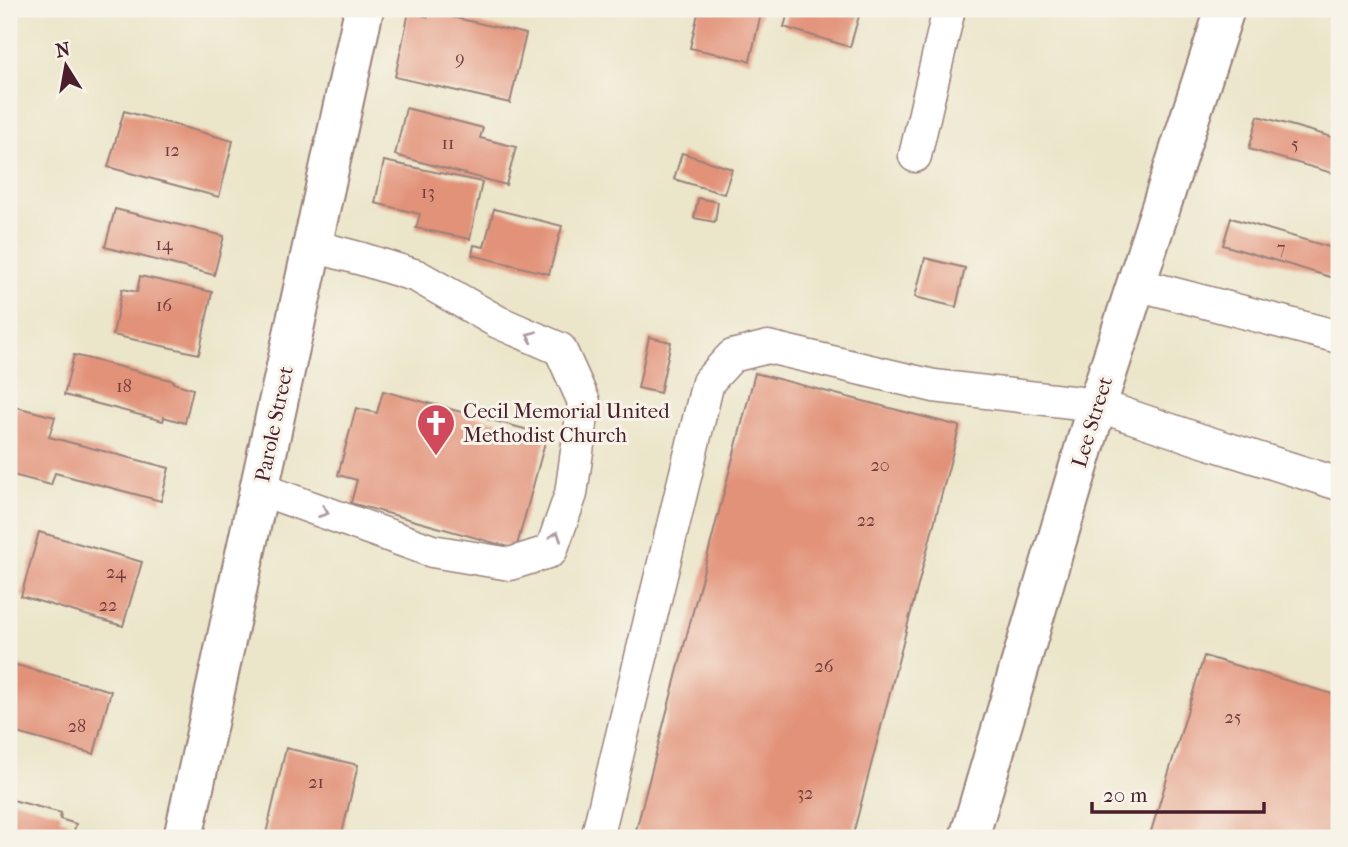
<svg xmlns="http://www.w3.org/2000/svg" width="1348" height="847" font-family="'IM FELL French Canon',serif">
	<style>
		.building { fill: #e29278 }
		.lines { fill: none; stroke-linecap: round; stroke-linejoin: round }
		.service-casing { stroke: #9a827a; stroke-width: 35 }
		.minor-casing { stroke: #9a827a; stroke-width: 42 }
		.service { stroke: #fff; stroke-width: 32 }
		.minor { stroke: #fff; stroke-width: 38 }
		.oneway { stroke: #ae9aa0 }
		.labels { text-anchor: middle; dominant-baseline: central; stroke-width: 6; stroke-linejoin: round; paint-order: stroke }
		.number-label { font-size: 18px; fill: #703c3e }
		.poi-label { font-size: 21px; fill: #4a1f2b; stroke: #f7f3e8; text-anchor: start }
		.street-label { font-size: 21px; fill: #4a1f2b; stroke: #f7f3e8 }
	</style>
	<rect width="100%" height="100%" fill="#f7f3e8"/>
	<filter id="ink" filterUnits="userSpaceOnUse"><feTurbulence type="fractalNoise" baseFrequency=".0143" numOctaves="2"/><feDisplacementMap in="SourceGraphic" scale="14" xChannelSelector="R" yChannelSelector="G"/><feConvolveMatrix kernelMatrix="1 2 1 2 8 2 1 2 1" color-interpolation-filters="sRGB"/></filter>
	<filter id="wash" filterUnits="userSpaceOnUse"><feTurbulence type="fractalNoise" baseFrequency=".00686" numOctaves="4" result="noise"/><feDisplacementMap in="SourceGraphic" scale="28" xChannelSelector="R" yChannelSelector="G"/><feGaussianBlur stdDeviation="1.57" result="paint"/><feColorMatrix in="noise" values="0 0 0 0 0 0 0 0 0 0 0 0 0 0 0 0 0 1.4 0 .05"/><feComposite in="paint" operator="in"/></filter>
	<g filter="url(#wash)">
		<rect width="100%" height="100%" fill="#ebe5c9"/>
		<g id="blocks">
			<path class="building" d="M 699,9 L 762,9 L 750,61 L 690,48 Z
				M 789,9 L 861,9 L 850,47 L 784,27 Z
				M 409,12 L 428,17 L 430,12 L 526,34 L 510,103 L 395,77 Z
				M 406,108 L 483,128 L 480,138 L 516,147 L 506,185 L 395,155 Z
				M 124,111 L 233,141 L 219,197 L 108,167 Z
				M 1258,116 L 1339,139 L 1339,175 L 1249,149 Z
				M 682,153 L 732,169 L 724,194 L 674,179 Z
				M 384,161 L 482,182 L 470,239 L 416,228 L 420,214 L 375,203 Z
				M 698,198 L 718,202 L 715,222 L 694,218 Z
				M 115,209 L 224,236 L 214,275 L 105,247 Z
				M 494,209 L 562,226 L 549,274 L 472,255 L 474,245 L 484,247 Z
				M 1231,218 L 1339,250 L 1339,272 L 1337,279 L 1223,245 Z
				M 925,258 L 965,268 L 956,307 L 915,297 Z
				M 140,276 L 212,292 L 199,354 L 113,335 L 122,289 L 137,292 Z
				M 649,337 L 671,342 L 660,393 L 638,388 Z
				M 74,355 L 174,381 L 173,383 L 193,389 L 185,423 L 164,417 L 163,421 L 64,395 Z
				M 755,373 L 959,426 L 959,428 L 852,838 L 634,838 Z
				M 383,391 L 547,435 L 516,549 L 351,503 L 357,480 L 338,475 L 356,408 L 377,413 Z
				M 16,407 L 55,417 L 49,437 L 169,468 L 161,501 L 55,473 L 51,485 L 9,474 L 9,437 Z
				M 39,532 L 142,562 L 123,626 L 21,596 Z
				M 1204,656 L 1339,696 L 1339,838 L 1149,838 Z
				M 9,663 L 111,691 L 94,754 L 9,731 Z
				M 286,748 L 358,765 L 341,838 L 265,838 Z
				M 9,799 L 61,813 L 60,819 L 76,824 L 72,838 L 33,838 L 9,831 Z"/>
		</g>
	</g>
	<g filter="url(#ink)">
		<use href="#blocks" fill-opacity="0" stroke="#9a827a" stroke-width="2"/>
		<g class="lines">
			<defs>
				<path id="service" d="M 915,156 L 949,9
					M 1136,284 L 1339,337
					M 260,489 L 432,551 L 510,564 L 551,551 L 571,494 L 584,402 L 560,349 L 498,322 L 417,276 L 362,259 L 313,246
					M 597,838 L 708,382 L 732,356 L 768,347 L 934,386 L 1097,405 L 1200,440 L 1339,484"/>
				<path id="minor" d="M 183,838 L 364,9
					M 969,838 L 1097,405 L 1225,9"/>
			</defs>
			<use href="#service" class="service-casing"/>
			<use href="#minor" class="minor-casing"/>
			<use href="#service" class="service"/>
			<use href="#minor" class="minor"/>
		</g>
		<defs><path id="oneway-chevron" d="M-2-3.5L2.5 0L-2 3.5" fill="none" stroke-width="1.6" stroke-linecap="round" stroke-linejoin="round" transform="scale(1.75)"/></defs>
		<g class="oneway">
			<use href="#oneway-chevron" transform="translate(531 336) rotate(-157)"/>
			<use href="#oneway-chevron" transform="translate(324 512) rotate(20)"/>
			<use href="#oneway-chevron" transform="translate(556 536) rotate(-71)"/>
		</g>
	</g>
	<defs>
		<symbol id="church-pin" viewBox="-11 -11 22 30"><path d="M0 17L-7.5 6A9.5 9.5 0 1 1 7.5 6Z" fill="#d1495b" stroke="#f7f3e8"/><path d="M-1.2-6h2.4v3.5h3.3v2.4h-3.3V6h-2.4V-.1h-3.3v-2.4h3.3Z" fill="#fff"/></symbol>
	</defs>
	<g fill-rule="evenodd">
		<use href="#church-pin" x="414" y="401" width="44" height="60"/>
	</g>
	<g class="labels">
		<g class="number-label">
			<text x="460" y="58">9</text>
			<text x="448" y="143">11</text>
			<text x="1295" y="144">5</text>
			<text x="172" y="150">12</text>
			<text x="428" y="192">13</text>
			<text x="164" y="244">14</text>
			<text x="1281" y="248">7</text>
			<text x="164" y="305">16</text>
			<text x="124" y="386">18</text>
			<text x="880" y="465">20</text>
			<text x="866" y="520">22</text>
			<text x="116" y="572">24</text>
			<text x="108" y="605">22</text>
			<text x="824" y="666">26</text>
			<text x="1233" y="717">25</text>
			<text x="77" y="726">28</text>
			<text x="316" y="782">21</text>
			<text x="805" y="793">32</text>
		</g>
		<g class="poi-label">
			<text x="463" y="411">Cecil Memorial United<tspan x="463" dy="24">Methodist Church</tspan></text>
		</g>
		<g class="street-label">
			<text transform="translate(1092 422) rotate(-73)">Lee Street</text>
			<text transform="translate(274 424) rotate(-78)">Parole Street</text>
		</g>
	</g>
	<rect width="1348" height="847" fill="none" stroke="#f7f3e8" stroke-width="35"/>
	<g transform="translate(66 66) rotate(349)" stroke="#f7f3e8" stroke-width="5" paint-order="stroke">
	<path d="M0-5L12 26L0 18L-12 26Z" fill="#4a1f2b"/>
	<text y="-10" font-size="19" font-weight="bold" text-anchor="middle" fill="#4a1f2b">N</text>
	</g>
	<path d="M1092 802v10h172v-10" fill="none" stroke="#4a1f2b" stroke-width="3.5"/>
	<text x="1103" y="802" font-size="21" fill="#4a1f2b" stroke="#f7f3e8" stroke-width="5" paint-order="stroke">20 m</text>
</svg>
